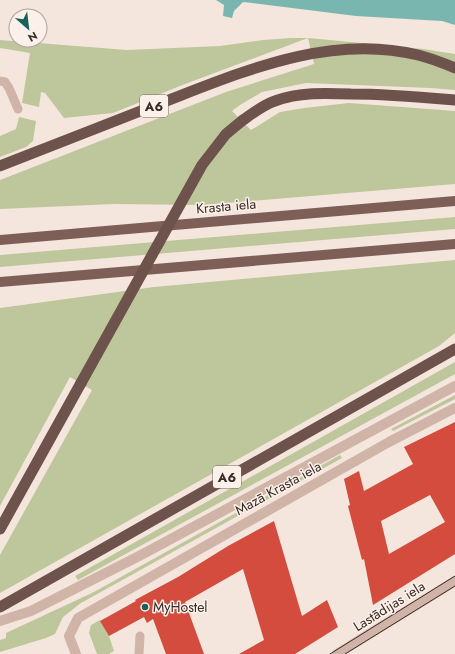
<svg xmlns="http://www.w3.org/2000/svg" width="455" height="654" font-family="Jost,sans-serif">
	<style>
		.green { fill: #bec69b }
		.water { fill: #79b6af }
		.building { fill: #d34c3e; fill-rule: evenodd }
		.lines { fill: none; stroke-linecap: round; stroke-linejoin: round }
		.service { stroke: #cfb4a7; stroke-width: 9 }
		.minor { stroke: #cfb4a7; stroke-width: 10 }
		.tertiary { stroke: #cfb4a7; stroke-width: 10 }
		.primary { stroke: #7e5f58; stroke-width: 10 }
		.trunk { stroke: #6e524c; stroke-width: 11 }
		.tram { stroke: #3b2c28; stroke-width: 1 }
		.trunk-bridge { stroke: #6e524c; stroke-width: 11 }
		.poi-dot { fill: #19615c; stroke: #fcf1ea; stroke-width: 1.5 }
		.labels { text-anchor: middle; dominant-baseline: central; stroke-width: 3; stroke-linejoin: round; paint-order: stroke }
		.shield { fill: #fcf1ea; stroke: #756762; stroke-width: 1 }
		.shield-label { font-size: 13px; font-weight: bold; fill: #3b2c28 }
		.street-label { font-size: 14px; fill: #3b2c28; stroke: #fcf1ea }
		.poi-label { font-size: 14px; fill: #3b2c28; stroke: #fcf1ea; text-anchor: start }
	</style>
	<rect width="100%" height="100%" fill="#f5e6dd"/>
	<path class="green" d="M 291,38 L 309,38 L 423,49 L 455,54 L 455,90 L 430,88 L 306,83 L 262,92 L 240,105 L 232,111 L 251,130 L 280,112 L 304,108 L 349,103 L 455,111 L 455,184 L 202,205 L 114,204 L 0,209 L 0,180 L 226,92 L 314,64 L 308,38 L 185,84 L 113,113 L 64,118 L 45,93 L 41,92 L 39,107 L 22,103 L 30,53 L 0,48 L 0,40 L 127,50 L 220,46 L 263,40 Z
		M 19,117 L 36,121 L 33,141 L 26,147 L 0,157 L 0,136 L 16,129 Z
		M 455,217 L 455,229 L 0,267 L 0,255 Z
		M 455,260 L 455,333 L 439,346 L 0,593 L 0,555 L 92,390 L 70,377 L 0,506 L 0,308 L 154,287 Z
		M 455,362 L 455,374 L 78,580 L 75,576 Z
		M 455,395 L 455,399 L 393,431 L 391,429 Z
		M 340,455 L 342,458 L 81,603 L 63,617 L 55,634 L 46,638 L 0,652 L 0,640 L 6,638 L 6,633 L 94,592 Z
		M 100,620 L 109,636 L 114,651 L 110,653 L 110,654 L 97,654 L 89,633 L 91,625 Z"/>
	<path class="water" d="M 216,0 L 455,0 L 455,25 L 442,21 L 356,16 L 243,2 L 234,11 L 232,18 L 223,16 L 224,5 Z"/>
	<path class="building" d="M 455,422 L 455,554 L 373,605 L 364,559 L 362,560 L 348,506 L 350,505 L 344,479 L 359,471 L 364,491 L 413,464 L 404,447 ZM 430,495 L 445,522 L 389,554 L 381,521 Z
		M 274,521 L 302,616 L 327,600 L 338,627 L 295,654 L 239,654 L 264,640 L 243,569 L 185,602 L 204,654 L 166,654 L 153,619 L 147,623 L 144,617 L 109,636 L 100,621 L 136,601 L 135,600 L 178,577 L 228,546 Z"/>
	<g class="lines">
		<path class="service" d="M 0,81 L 5,82 L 9,88 L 18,109
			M 139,654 L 140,636"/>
		<path class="minor" d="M 0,621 L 31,611 L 143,554 L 455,386
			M 76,654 L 69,636 L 78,618 L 389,442 L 455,408"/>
		<path class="tertiary" d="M 337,654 L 455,581"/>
		<path class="primary" d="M 0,240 L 455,201
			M 0,282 L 455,244"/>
		<path class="trunk" d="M 243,120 C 253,113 263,105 275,101 C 299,92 325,93 351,94 C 386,94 420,97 455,100
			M 0,166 C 54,145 107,124 161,103 C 242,72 329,33 418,55 C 431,58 443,63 455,68
			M 0,529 L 81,383
			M 0,607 L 455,349"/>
		<path class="tram" d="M 330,654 L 455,576
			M 345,654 L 455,586"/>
		<path class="trunk-bridge" d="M 81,383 L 202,165 L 226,134 L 243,120"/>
	</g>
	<circle class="poi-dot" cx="145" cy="607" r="4"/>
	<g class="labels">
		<g class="shield">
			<rect x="140" y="95" width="28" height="22" rx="3"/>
			<rect x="213" y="466" width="28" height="22" rx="3"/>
		</g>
		<g class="shield-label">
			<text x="154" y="106">A6</text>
			<text x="227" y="477">A6</text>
		</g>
		<g class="street-label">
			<text transform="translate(226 206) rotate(-5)">Krasta iela</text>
			<text transform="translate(278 488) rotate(-29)">Mazā Krasta iela</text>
			<text transform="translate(389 606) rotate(-32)">Lastādijas iela</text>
		</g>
		<g class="poi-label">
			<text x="153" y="607">MyHostel</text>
		</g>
	</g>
	<g transform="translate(28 28) rotate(152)"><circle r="19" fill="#fcf1ea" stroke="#afa29c"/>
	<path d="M0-3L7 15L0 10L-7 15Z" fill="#19615c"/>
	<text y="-6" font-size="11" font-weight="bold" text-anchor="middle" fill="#3b2c28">N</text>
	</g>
</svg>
